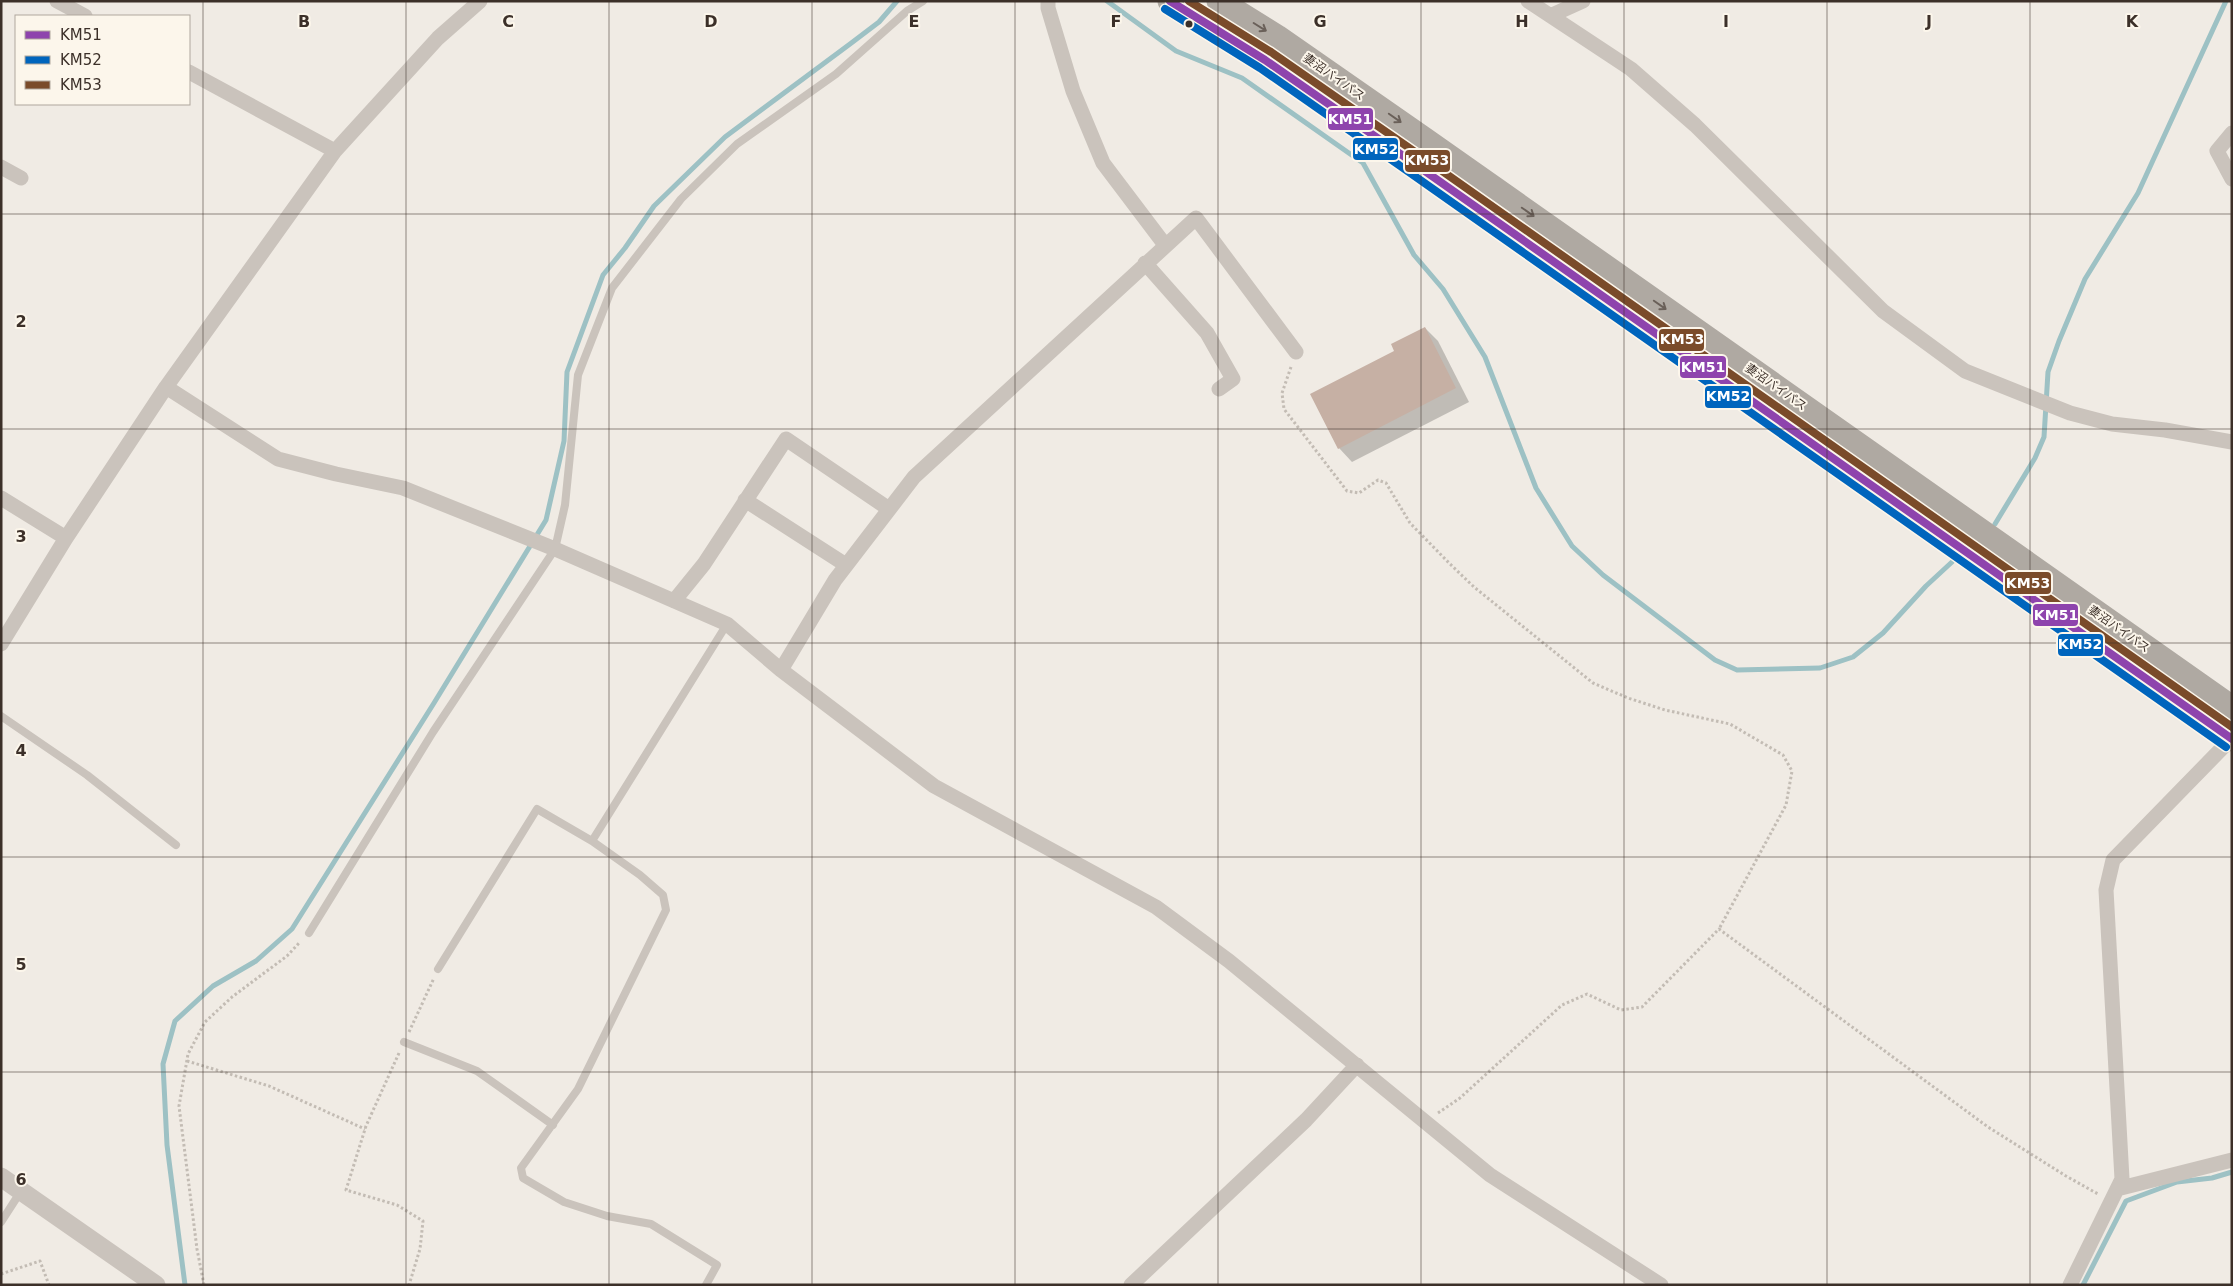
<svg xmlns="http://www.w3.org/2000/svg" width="2233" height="1286" font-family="'DejaVu Sans','Noto Sans JP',sans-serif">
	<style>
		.shadow { fill: #0003 }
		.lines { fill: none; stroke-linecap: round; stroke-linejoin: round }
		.stream { stroke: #9dc1c4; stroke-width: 5 }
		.building { fill: #c6b0a4 }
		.path { stroke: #c3bcb4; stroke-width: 3; stroke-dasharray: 2.5 2.5; stroke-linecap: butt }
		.service { stroke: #cac3bc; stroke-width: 8 }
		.minor { stroke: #cac3bc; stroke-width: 15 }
		.tertiary { stroke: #cac3bc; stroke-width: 19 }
		.trunk { stroke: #afa9a2; stroke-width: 25 }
		.bus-1-casing { stroke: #fcf6eb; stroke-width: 11 }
		.bus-2-casing { stroke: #fcf6eb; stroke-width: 11 }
		.bus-3-casing { stroke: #fcf6eb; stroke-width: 11 }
		.bus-1 { stroke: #8e44ad; stroke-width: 8 }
		.bus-2 { stroke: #0065bd; stroke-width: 8 }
		.bus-3 { stroke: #7a4b2a; stroke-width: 8 }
		.oneway { stroke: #6a6059 }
		.grid { fill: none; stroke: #3c3029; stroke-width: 1; stroke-opacity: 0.55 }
		.bus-dot { fill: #3c3029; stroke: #fcf6eb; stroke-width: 2 }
		.labels { text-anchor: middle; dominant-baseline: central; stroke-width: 4; stroke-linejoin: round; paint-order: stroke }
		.street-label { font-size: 12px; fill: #3c3029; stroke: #fcf6eb }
		.grid-label { font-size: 16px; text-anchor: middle; font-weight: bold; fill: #3c3029; stroke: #fcf6eb; stroke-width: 4; stroke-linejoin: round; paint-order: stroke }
		.line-badge { stroke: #fcf6eb; stroke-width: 2 }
		.badge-label { font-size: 14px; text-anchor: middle; font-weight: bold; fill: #fff }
	</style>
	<rect width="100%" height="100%" fill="#f0ebe4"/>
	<path class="shadow" d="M 1425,328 L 1438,341 L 1469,402 L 1352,462 L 1339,448 L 1396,352 Z"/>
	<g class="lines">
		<path class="stream" d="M 1107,1 L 1176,51 L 1242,78 L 1363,163 L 1414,255 L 1443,289 L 1485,357 L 1536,488 L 1572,546 L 1603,575 L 1715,660 L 1737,670 L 1820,668 L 1853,657 L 1883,633 L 1926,586 L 1952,562
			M 1995,524 L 2035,458 L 2044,437 L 2048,372 L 2059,341 L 2085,279 L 2138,193 L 2226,1
			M 185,1285 L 167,1145 L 163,1064 L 175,1021 L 213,986 L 256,961 L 292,929 L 434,703 L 546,520 L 564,441 L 567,372 L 603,275 L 625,248 L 654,206 L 725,137 L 850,44 L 879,22 L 897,1
			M 2083,1285 L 2126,1201 L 2177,1182 L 2212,1178 L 2232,1172"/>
	</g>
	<path class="building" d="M 1425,327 L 1456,388 L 1338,449 L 1310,394 L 1394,351 L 1391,344 Z"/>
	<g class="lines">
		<path class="path" d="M 1291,367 L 1282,393 L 1284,409 L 1347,491 L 1359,493 L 1378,480 L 1386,483 L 1410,523 L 1450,564 L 1474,587 L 1593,683 L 1628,698 L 1665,710 L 1730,724 L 1783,755 L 1792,771 L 1786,805 L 1719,929
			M 409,1032 L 434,978
			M 399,1053 L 366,1126 L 346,1190 L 397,1205 L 423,1221 L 420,1249 L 409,1285
			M 187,1061 L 269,1086 L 365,1129
			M 1438,1113 L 1460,1098 L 1562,1005 L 1587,994 L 1621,1010 L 1642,1007 L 1719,929 L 1988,1127 L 2066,1176 L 2098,1194
			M 1,1274 L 40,1261 L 49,1285
			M 204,1285 L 197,1249 L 179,1106 L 188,1054 L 205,1022 L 232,997 L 287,956 L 300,942"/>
		<path class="service" d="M 1,716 L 87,775 L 176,845
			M 592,841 L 640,875 L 663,895 L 666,910 L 578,1089 L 521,1168 L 523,1178 L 564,1202 L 607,1216 L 651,1224 L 717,1265 L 706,1285
			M 309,933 L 433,732 L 555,549 L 565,505 L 578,375 L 612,288 L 681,199 L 737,144 L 836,74 L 907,11 L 923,1
			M 438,969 L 537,809 L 592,841 L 727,624
			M 404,1042 L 477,1071 L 553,1125
			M 1,1222 L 21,1191"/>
		<path class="minor" d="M 57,1 L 85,16
			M 1048,1 L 1048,8 L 1073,91 L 1103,163 L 1165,245
			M 1528,1 L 1631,69 L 1695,125 L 1883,311 L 1965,371 L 2070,413 L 2112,424 L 2165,430 L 2232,442
			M 1552,15 L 1583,1
			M 189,72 L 335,151
			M 2232,133 L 2217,151 L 2232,179
			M 1,167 L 21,178
			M 1145,263 L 1207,333 L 1233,379 L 1219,389
			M 166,387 L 278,459 L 336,474 L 403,488 L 555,549 L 727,624 L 781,670 L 934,786 L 1156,907 L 1229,961 L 1490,1175 L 1661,1285
			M 1,498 L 66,538
			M 745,500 L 846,565
			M 674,601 L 704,564 L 786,439 L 889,509
			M 1,644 L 66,538 L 166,387 L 335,151 L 438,38 L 480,1
			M 781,670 L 835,580 L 914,477 L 1196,218 L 1296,352
			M 2117,1189 L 2232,1160
			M 1131,1285 L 1306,1120 L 1357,1065
			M 2070,1285 L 2122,1179 L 2106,890 L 2113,860 L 2232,738"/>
		<path class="tertiary" d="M 1,1177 L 156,1285"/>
		<path class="trunk" d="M 1170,1 L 1265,60 L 1412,162 L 2232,739
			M 1219,1 L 1277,37 L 1425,140 L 2232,708"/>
		<defs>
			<path id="bus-1" d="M 1170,1 L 1265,60 L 1412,162 L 2232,739"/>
			<path id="bus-2" d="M 1165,9 L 1260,68 L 1406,170 L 2226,747"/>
			<path id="bus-3" d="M 1189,1 L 1271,52 L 1418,154 L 2232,727"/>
		</defs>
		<use href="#bus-1" class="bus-1-casing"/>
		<use href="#bus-2" class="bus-2-casing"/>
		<use href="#bus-3" class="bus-3-casing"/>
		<use href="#bus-1" class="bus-1"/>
		<use href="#bus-2" class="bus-2"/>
		<use href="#bus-3" class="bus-3"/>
	</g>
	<defs><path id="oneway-shaft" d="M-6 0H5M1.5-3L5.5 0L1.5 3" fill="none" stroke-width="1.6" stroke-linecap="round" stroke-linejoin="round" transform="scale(1.25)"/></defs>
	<g class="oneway">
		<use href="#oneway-shaft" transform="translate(1260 27) rotate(32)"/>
		<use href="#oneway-shaft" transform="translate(1395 118) rotate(35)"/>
		<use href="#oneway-shaft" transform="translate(1528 212) rotate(35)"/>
		<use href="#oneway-shaft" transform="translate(1660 305) rotate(35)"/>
	</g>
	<path class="grid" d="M 203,1 L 203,1285M 406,1 L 406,1285M 609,1 L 609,1285M 812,1 L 812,1285M 1015,1 L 1015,1285M 1218,1 L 1218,1285M 1421,1 L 1421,1285M 1624,1 L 1624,1285M 1827,1 L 1827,1285M 2030,1 L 2030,1285M 1,214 L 2232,214M 1,429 L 2232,429M 1,643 L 2232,643M 1,857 L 2232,857M 1,1072 L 2232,1072"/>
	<circle class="bus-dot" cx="1189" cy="24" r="4.5"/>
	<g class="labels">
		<g class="street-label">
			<text transform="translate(1334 77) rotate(35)">妻沼バイパス</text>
			<text transform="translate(1776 387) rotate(35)">妻沼バイパス</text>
			<text transform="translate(2119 629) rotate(35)">妻沼バイパス</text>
		</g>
	</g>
	<g class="grid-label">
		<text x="304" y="27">B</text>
		<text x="508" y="27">C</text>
		<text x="711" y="27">D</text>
		<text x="914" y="27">E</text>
		<text x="1116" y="27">F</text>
		<text x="1320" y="27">G</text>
		<text x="1522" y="27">H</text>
		<text x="1726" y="27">I</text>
		<text x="1929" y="27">J</text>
		<text x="2132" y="27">K</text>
		<text x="21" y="327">2</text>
		<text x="21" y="542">3</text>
		<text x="21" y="756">4</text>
		<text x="21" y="970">5</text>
		<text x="21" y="1185">6</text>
	</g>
	<g class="line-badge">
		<rect x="1327" y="107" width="47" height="24" rx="5" fill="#8e44ad"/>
		<rect x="1352" y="137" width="47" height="24" rx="5" fill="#0065bd"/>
		<rect x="1404" y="149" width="47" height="24" rx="5" fill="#7a4b2a"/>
		<rect x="1658" y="328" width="47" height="24" rx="5" fill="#7a4b2a"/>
		<rect x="1679" y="355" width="48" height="24" rx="5" fill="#8e44ad"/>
		<rect x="1704" y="385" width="48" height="24" rx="5" fill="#0065bd"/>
		<rect x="2004" y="571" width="48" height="24" rx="5" fill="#7a4b2a"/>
		<rect x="2032" y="603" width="47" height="24" rx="5" fill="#8e44ad"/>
		<rect x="2057" y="633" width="47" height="24" rx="5" fill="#0065bd"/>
	</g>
	<g class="badge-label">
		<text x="1350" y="124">KM51</text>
		<text x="1376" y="154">KM52</text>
		<text x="1427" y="165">KM53</text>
		<text x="1682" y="344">KM53</text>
		<text x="1703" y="372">KM51</text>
		<text x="1728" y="401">KM52</text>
		<text x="2028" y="588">KM53</text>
		<text x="2056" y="620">KM51</text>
		<text x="2080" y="649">KM52</text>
	</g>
	<rect width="2233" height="1286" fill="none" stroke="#3c3029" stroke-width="5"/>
	<rect x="15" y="15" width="175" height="90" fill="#fcf6eb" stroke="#afa79d"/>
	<rect x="25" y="31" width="25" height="8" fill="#8e44ad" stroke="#afa79d"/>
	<text x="60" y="40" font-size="15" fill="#3c3029">KM51</text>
	<rect x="25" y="56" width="25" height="8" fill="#0065bd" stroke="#afa79d"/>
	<text x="60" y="65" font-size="15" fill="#3c3029">KM52</text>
	<rect x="25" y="81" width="25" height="8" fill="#7a4b2a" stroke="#afa79d"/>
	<text x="60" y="90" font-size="15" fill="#3c3029">KM53</text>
</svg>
